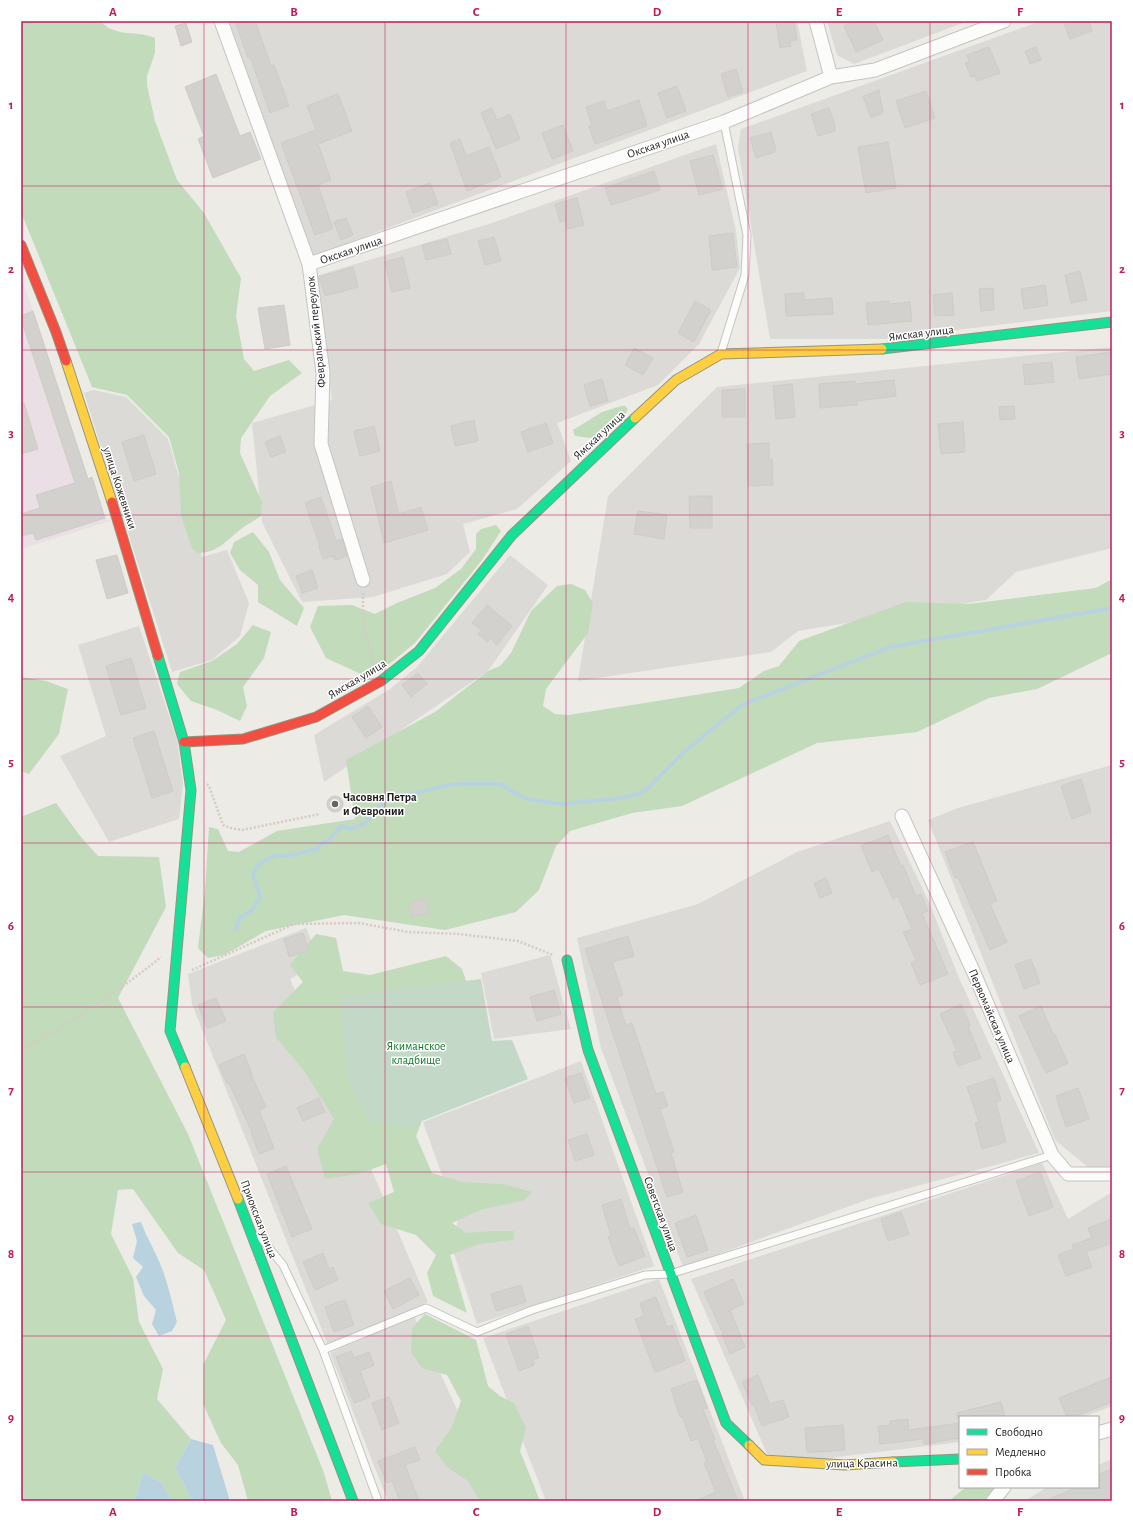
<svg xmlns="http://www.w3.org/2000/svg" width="1133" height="1522" font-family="'Alegreya Sans',sans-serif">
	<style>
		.residential { fill: #dbdad7 }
		.industrial { fill: #eadfe4 }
		.forest { fill: #c2dbbb }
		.cemetery { fill: #c4d8c7 }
		.water { fill: #b9d2e0 }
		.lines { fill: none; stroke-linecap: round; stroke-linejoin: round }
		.stream { stroke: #b9d2e0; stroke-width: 4 }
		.building { fill: #d2d1cd; stroke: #cfccc7 }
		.lane-casing { stroke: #c4c4c2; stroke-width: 9 }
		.street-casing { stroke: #c4c4c2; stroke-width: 15 }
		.fast-casing { stroke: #91967e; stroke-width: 11 }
		.slow-casing { stroke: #91967e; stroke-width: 11 }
		.jam-casing { stroke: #91967e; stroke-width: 11 }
		.path { stroke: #d6cac6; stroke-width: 2.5; stroke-dasharray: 2 2; stroke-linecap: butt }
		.lane { stroke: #fcfcfb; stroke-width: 7 }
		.street { stroke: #fcfcfb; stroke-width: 13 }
		.fast { stroke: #16e098; stroke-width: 9 }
		.slow { stroke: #ffcf43; stroke-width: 9 }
		.jam { stroke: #f24e42; stroke-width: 9 }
		.grid { fill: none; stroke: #c2185b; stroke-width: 1; stroke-opacity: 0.55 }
		.poi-dot { fill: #656563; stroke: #fff; stroke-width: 1.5 }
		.labels { text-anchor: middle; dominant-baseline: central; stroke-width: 3; stroke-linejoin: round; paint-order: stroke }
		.street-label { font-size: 12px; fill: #1d1d1d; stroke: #fff }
		.poi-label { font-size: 12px; font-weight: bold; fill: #1d1d1d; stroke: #fff; text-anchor: start }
		.park-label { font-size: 12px; fill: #0a7c23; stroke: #fff }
		.neatline { fill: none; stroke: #c2185b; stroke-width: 1.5 }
		.grid-label { font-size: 13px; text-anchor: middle; font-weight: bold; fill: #c2185b }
	</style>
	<rect width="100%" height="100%" fill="#ecebe6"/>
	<path class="residential" d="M 229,21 L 797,21 L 807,71 L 313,256 Z
		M 827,21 L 968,21 L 854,64 L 837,55 Z
		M 1041,21 L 1112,21 L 1112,311 L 884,339 L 770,339 L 738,148 L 741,129 Z
		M 716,144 L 736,231 L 740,268 L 699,344 L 658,385 L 557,423 L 571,461 L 517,509 L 463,524 L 470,552 L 447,574 L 373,597 L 302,602 L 262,522 L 252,423 L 332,400 L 316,276 L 492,223 Z
		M 1112,347 L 1112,548 L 1016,572 L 986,600 L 798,631 L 771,652 L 578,681 L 608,496 L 717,387 Z
		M 93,390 L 126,397 L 168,439 L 202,557 L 227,550 L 249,603 L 240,636 L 212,660 L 172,672 L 84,393 Z
		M 510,555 L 548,585 L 488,671 L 324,782 L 314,735 L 390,689 L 417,667 Z
		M 139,626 L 177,739 L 183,783 L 179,819 L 109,842 L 60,756 L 106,736 L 78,645 Z
		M 1112,765 L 1112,1168 L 1089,1168 L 1055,1140 L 928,820 L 958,808 Z
		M 890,821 L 929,902 L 959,978 L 1039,1153 L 869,1199 L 683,1267 L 601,1048 L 577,938 L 698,904 L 797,852 Z
		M 306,928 L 320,962 L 290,979 L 428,1302 L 328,1345 L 192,1004 L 188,974 Z
		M 550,955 L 571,1029 L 494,1039 L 481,973 Z
		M 581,1061 L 654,1266 L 477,1324 L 452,1247 L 458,1220 L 423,1122 Z
		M 1042,1163 L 1068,1219 L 1112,1192 L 1112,1406 L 1083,1417 L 960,1417 L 960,1442 L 813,1460 L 767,1454 L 691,1279 Z
		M 659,1279 L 745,1501 L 546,1501 L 483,1338 Z
		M 414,1316 L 459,1414 L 491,1501 L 388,1501 L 330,1353 Z
		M 1112,1459 L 1112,1501 L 1025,1501 L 1047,1487 L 1098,1487 L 1098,1465 Z"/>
	<path class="industrial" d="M 21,278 L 40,330 L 87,478 L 92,477 L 105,518 L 110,521 L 21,549 Z"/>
	<path class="forest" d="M 21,21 L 101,21 C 114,38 138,30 155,38 L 155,53 L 147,76 L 147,85 L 155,121 L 177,180 L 204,213 L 241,278 L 236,316 L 244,359 L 254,371 L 289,360 L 302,373 L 270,396 L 241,438 L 240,453 L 262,502 L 261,516 C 254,521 246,525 240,530 C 225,541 218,553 197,553 L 192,548 L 181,516 L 179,473 L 169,437 L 127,395 L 92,387 L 21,212 Z
		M 621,406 L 625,406 L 628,409 L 621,422 L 591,438 L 575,436 L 573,430 L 602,412 Z
		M 496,525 L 501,531 L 482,560 L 415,643 L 388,665 L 363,675 L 326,658 L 310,627 L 318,606 L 352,605 L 375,614 L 397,603 L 435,588 L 461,569 L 476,549 L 476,534 L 481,529 Z
		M 253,532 L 269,552 L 280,580 L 304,608 L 297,626 L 258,602 L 258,585 L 240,570 L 230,553 L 234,542 Z
		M 1112,579 L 1112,653 L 1037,689 L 989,698 L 917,732 L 817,743 L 682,806 L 632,813 L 570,831 L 556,846 L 539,890 L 516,912 L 445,930 L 344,915 L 266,931 L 224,955 L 208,958 L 198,948 L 205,890 L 209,827 L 218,829 L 228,851 L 239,852 L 277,831 L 355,819 L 346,760 L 435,712 L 488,671 L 500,666 L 511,653 L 531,611 L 557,586 L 571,584 L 585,590 L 593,603 L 588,633 L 546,689 L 543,706 L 555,714 L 569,715 L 739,688 L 764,671 L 779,666 L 799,641 L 906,602 L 969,604 L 1096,588 Z
		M 253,625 L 271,632 L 264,658 L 243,687 L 247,706 L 240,721 L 217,710 L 191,701 L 177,684 L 180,672 L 212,661 L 237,644 Z
		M 21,677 L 46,681 L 68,689 L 59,734 L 29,774 L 21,771 Z
		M 56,803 L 80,836 L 98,856 L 159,857 L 166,907 L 118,998 L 188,1134 L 324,1473 L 332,1501 L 248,1501 L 238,1465 L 221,1443 L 203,1404 L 203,1365 L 226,1320 L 204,1270 L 178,1253 L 133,1189 L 118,1190 L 111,1234 L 133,1278 L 139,1322 L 163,1369 L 157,1399 L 191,1439 L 175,1467 L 192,1501 L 172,1501 L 161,1482 L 143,1473 L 135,1499 L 136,1501 L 21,1501 L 21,817 Z
		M 316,934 L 336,938 L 343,971 L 370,975 L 446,956 L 462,969 L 481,1024 L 428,1105 L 416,1136 L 432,1173 L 462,1182 L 504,1184 L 532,1192 L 525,1200 L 480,1210 L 452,1223 L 466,1233 L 492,1231 L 514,1231 L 513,1240 L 479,1244 L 450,1255 L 467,1313 L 433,1296 L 427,1273 L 436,1255 L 416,1235 L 381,1224 L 368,1203 L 394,1192 L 386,1164 L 358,1174 L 325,1179 L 317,1149 L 334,1119 L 305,1072 L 276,1037 L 273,1012 L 303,982 L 290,965 Z
		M 425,1314 L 476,1340 L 488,1386 L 500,1396 L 514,1403 L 526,1428 L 520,1451 L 540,1501 L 480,1501 L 468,1481 L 447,1467 L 435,1451 L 452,1427 L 461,1401 L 447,1375 L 422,1368 L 411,1352 L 412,1328 Z
		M 966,1487 L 995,1487 L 989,1498 L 986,1501 L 949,1501 Z"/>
	<path class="cemetery" d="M 481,979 L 492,1041 L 512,1040 L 528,1079 L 422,1121 L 409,1128 L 370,1121 L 348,1080 L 340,996 Z"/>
	<path class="water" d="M 141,1222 C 148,1241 159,1257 165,1277 C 170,1292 173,1307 177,1322 L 172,1331 L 159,1336 L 152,1324 L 156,1310 L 144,1296 L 136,1277 L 143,1267 L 133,1258 L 137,1241 L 132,1224 Z
		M 191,1439 L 213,1445 L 230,1501 L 192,1501 L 175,1467 Z
		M 143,1473 L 161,1482 L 172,1501 L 136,1501 L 135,1499 Z"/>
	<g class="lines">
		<path class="stream" d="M 236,929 L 240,918 L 252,910 L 260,897 L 253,874 L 259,864 L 276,855 L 287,856 L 317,849 L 320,845 L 329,840 L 341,826 L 350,829 L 364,824 L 384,803 L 402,796 L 449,785 L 463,784 L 500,784 L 524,798 L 539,801 L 562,804 L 622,798 L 644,792 L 684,752 L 742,705 L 890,647 L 1112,608"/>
	</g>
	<path class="building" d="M 235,21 L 255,21 L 271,66 L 274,65 L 289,106 L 270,113 L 250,57 L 248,58 Z
		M 776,21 L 794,21 L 797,40 L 790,41 L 791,46 L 780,48 Z
		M 854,21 L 874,21 L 883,40 L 856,52 L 844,26 Z
		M 1063,21 L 1089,21 L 1092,31 L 1070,39 Z
		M 186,23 L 192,42 L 181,46 L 175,26 Z
		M 989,47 L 1000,73 L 977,81 L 975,76 L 971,77 L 965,63 L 969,62 L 967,55 Z
		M 1036,47 L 1041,60 L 1030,64 L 1025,51 Z
		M 736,69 L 743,92 L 728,97 L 721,74 Z
		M 216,74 L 240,136 L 250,132 L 261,159 L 213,178 L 198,139 L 204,136 L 185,87 Z
		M 677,86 L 686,111 L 667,118 L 658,93 Z
		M 879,90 L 883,113 L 871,118 L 863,96 Z
		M 926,91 L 935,118 L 905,128 L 896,101 Z
		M 338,94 L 352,131 L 318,144 L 331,180 L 318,185 L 333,229 L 315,235 L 281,143 L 316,130 L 307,106 Z
		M 639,100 L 647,126 L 595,144 L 589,126 L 592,125 L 586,107 L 604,101 L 607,111 Z
		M 492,108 L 497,120 L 510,114 L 520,139 L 496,149 L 481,113 Z
		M 829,108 L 835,126 L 835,131 L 818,136 L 811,114 Z
		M 563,125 L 573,151 L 552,159 L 542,133 Z
		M 771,132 L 776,150 L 775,150 L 775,152 L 756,158 L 750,138 Z
		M 460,139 L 466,156 L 489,147 L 501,177 L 467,191 L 450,143 Z
		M 888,142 L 896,188 L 866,193 L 858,147 Z
		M 713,155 L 723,189 L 699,195 L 690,161 Z
		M 654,171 L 660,190 L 611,205 L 605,188 Z
		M 430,183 L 438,204 L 413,213 L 406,192 Z
		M 577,198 L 584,225 L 567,229 L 565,221 L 560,222 L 555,204 Z
		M 346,218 L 353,235 L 341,240 L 334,222 Z
		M 733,233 L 737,267 L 712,270 L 709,236 Z
		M 494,237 L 501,261 L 485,265 L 478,241 Z
		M 447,239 L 451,254 L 426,260 L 422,245 Z
		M 403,257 L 410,288 L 392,292 L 385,262 Z
		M 353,267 L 358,287 L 325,296 L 319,277 Z
		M 1080,271 L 1087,300 L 1071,303 L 1065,275 Z
		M 1045,285 L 1048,305 L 1024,309 L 1021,289 Z
		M 993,288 L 994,310 L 981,311 L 979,289 Z
		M 804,293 L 804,300 L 832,298 L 833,314 L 786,316 L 785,294 Z
		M 952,293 L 954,315 L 935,316 L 933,295 Z
		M 695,301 L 711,310 L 694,342 L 678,333 Z
		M 889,301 L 889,304 L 910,302 L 912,321 L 868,325 L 866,303 Z
		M 284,305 L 290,345 L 265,349 L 258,308 Z
		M 33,311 L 88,479 L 92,477 L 105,518 L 36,540 L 33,533 L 21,536 L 21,514 L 40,508 L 36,495 L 75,483 L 21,319 L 21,316 Z
		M 634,348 L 653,358 L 643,375 L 625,365 Z
		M 1112,352 L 1112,374 L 1079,379 L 1076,357 Z
		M 1052,362 L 1054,382 L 1025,385 L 1023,365 Z
		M 602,379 L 608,401 L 590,406 L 584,385 Z
		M 894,380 L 896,396 L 857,401 L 857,405 L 820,408 L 819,384 L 855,381 L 856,384 Z
		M 792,384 L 795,417 L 776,419 L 773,386 Z
		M 745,389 L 745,417 L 722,417 L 722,390 Z
		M 24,403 L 38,449 L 21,454 L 21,404 Z
		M 1014,406 L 1015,419 L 1000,420 L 999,407 Z
		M 474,420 L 478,441 L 455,446 L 451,426 Z
		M 963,422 L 965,452 L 941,454 L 938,424 Z
		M 546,423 L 553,443 L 528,452 L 521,432 Z
		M 374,426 L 380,451 L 360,456 L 354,431 Z
		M 144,435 L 156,474 L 134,481 L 122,442 Z
		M 280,436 L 286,452 L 271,457 L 265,442 Z
		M 769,443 L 769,459 L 772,459 L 773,485 L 748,486 L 747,444 Z
		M 391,481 L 399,514 L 421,507 L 428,530 L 384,543 L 371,487 Z
		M 689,496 L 712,496 L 712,528 L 690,528 Z
		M 321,497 L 336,541 L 342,539 L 347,556 L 335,560 L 333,556 L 323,559 L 319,547 L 320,546 L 305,503 Z
		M 638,511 L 667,515 L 664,539 L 634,534 Z
		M 117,555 L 128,593 L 107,599 L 96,560 Z
		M 312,570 L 318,588 L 302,593 L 296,576 Z
		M 487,605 L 512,626 L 497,645 L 491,639 L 488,642 L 478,634 L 481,630 L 472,623 Z
		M 131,658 L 146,708 L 121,715 L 106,666 Z
		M 418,673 L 427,684 L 411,697 L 402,685 Z
		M 368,706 L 382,727 L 366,738 L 352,717 Z
		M 154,731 L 173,791 L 152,798 L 133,738 Z
		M 1081,779 L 1091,812 L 1072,819 L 1061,786 Z
		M327 804a8 8 0 1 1 16 0a8 8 0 1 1-16 0Z
		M 888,835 L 901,866 L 903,865 L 916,896 L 921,894 L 928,911 L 922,913 L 948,974 L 920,985 L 911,963 L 916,960 L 903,932 L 912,929 L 898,896 L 893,899 L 879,869 L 872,872 L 861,846 Z
		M 973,842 L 997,901 L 990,904 L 1007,942 L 990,950 L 958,877 L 955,878 L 945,852 Z
		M 826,878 L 832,893 L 820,898 L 814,883 Z
		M 426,898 L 429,913 L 412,917 L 409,903 Z
		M 303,933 L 309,950 L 289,957 L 284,939 Z
		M 628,936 L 634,956 L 612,962 L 623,995 L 617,997 L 626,1025 L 632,1023 L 656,1094 L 663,1092 L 668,1106 L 660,1109 L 674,1152 L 671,1153 L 683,1192 L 667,1197 L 585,949 Z
		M 1031,959 L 1040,983 L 1024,989 L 1015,965 Z
		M 554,990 L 561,1014 L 537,1021 L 530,997 Z
		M 216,998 L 226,1021 L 207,1028 L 198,1005 Z
		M 961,1004 L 970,1025 L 968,1026 L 981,1058 L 958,1066 L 953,1052 L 957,1051 L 940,1014 Z
		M 1041,1006 L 1053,1034 L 1054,1033 L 1068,1063 L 1046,1073 L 1019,1016 Z
		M 244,1054 L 252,1074 L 251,1074 L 266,1107 L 259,1110 L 274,1148 L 259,1154 L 251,1132 L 252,1132 L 229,1083 L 227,1084 L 219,1065 Z
		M 581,1073 L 590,1098 L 574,1103 L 565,1078 Z
		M 994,1078 L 1001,1100 L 996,1102 L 1006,1142 L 982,1149 L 975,1123 L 979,1122 L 967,1087 Z
		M 1078,1088 L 1089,1119 L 1066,1127 L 1056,1096 Z
		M 319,1098 L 325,1112 L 303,1121 L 297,1108 Z
		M 587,1134 L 594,1155 L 575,1161 L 568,1140 Z
		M 286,1166 L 312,1229 L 292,1237 L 267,1174 Z
		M 1040,1172 L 1053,1207 L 1029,1216 L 1016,1181 Z
		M 621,1199 L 630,1229 L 634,1228 L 645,1256 L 619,1266 L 608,1237 L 611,1236 L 602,1205 Z
		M 901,1212 L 909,1234 L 888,1241 L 881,1219 Z
		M 696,1215 L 708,1250 L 687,1257 L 675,1223 Z
		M 1112,1219 L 1112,1243 L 1086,1252 L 1092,1267 L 1066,1276 L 1058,1255 L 1073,1249 L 1072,1245 L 1092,1238 L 1088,1228 Z
		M 323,1253 L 329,1269 L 333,1267 L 338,1280 L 315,1290 L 303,1262 Z
		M 410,1278 L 419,1295 L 393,1309 L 384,1291 Z
		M 733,1279 L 744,1304 L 730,1310 L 745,1347 L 730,1354 L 722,1334 L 723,1334 L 704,1292 Z
		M 521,1285 L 526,1302 L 496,1311 L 491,1294 Z
		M 656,1297 L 667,1327 L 672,1325 L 685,1361 L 655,1372 L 635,1319 L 644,1316 L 640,1303 Z
		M 345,1300 L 354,1325 L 334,1332 L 325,1307 Z
		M 528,1326 L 539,1358 L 533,1360 L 534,1365 L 519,1371 L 506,1334 Z
		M 351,1351 L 354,1358 L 369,1352 L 374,1365 L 360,1371 L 370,1397 L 354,1403 L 336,1357 Z
		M 758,1375 L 770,1404 L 783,1400 L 789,1417 L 762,1426 L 754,1405 L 752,1405 L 742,1382 Z
		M 1112,1377 L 1112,1402 L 1073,1417 L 1067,1417 L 1059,1398 Z
		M 697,1380 L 707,1408 L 703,1409 L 715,1440 L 713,1440 L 738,1501 L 696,1501 L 716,1492 L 704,1463 L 707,1462 L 698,1438 L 691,1441 L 682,1416 L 680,1417 L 671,1389 Z
		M 389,1397 L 399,1423 L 382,1430 L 372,1403 Z
		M 1001,1402 L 1005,1417 L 957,1417 L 957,1413 Z
		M 908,1419 L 909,1430 L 960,1423 L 960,1438 L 924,1444 L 923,1439 L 880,1444 L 878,1426 L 890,1425 L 890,1421 Z
		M 843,1425 L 845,1450 L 817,1452 L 807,1452 L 805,1428 Z
		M 415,1447 L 420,1460 L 405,1465 L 419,1501 L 400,1501 L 392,1481 L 387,1483 L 378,1461 Z
		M 1112,1469 L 1112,1501 L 1045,1501 L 1077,1487 L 1098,1487 L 1098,1475 Z"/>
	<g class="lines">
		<defs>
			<path id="lane" d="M 721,353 L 745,275 L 747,235 L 724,122
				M 260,1237 L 283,1265 L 323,1350 L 378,1501
				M 323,1350 L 426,1308 L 477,1332 L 532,1310 L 645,1275 L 670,1274 L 1052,1155"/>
			<path id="street" d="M 221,21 L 309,264 L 323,373 L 321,444 L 363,580
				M 816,21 L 831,77
				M 309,264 L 724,122 L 831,77 L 875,70 L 1004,21
				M 902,816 L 974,973 L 1052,1155 L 1068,1174 L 1112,1174
				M 1098,1433 L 1112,1429
				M 993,1501 L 1004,1487"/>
			<path id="fast" d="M 882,349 L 1112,322
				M 158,656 L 184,742 L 191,790 L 170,1031 L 185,1067
				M 381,681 L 419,651 L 512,535 L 635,418
				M 567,960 L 588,1050 L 726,1423 L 749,1445
				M 238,1199 L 353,1501
				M 893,1462 L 960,1459"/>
			<path id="slow" d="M 66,361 L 112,502
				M 635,418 L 676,380 L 721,354 L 882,349
				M 185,1067 L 238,1199
				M 749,1445 L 764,1460 L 845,1465 L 893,1462"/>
			<path id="jam" d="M 21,245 L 56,332 L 66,361
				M 112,502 L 158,656
				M 184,742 L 243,739 L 316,717 L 381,681"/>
		</defs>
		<use href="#lane" class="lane-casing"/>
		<use href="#street" class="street-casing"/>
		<use href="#fast" class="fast-casing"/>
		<use href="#slow" class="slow-casing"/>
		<use href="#jam" class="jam-casing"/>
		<path class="path" d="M 363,593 L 363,625 L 375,666
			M 207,784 L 209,786 L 223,825 L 230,828 L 242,830 L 320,814
			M 192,970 L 294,924 L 359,923 L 408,932 L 459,934 L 518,941 L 553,955
			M 21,1050 C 70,1023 118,992 161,957"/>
		<use href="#lane" class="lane"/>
		<use href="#street" class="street"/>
		<use href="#fast" class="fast"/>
		<use href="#slow" class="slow"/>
		<use href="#jam" class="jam"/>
	</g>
	<path class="grid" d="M 204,21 L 204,1501M 385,21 L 385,1501M 566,21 L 566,1501M 748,21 L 748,1501M 930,21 L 930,1501M 21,186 L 1112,186M 21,350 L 1112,350M 21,515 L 1112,515M 21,679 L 1112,679M 21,843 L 1112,843M 21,1007 L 1112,1007M 21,1172 L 1112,1172M 21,1336 L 1112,1336"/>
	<circle class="poi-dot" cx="335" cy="804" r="4"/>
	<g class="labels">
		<g class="street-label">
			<text transform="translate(658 144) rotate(-19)">Окская улица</text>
			<text transform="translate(351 250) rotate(-19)">Окская улица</text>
			<text transform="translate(316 332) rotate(-96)">Февральский переулок</text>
			<text transform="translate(921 333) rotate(-7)">Ямская улица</text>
			<text transform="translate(599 435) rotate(-43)">Ямская улица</text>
			<text transform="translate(120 488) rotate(72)">улица Кожевники</text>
			<text transform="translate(357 679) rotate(-31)">Ямская улица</text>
			<text transform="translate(992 1016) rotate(67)">Первомайская улица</text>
			<text transform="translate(661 1214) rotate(70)">Советская улица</text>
			<text transform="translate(259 1219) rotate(69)">Приокская улица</text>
			<text transform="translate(862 1463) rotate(-1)">улица Красина</text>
		</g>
		<g class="poi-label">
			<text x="343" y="797">Часовня Петра<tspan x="343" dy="14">и Февронии</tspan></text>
		</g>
		<g class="park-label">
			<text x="416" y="1046">Якиманское<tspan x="416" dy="14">кладбище</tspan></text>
		</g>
	</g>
	<rect width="1133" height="1522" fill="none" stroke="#ffffff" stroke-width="44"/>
	<rect x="959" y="1416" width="140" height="72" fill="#ffffff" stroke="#a5a5a5"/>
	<rect x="967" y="1429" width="20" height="6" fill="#16e098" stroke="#a5a5a5"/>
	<text x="995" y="1436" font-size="12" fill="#1d1d1d">Свободно</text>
	<rect x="967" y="1449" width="20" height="6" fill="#ffcf43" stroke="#a5a5a5"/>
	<text x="995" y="1456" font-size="12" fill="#1d1d1d">Медленно</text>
	<rect x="967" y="1469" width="20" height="6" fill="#f24e42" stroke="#a5a5a5"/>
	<text x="995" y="1476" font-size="12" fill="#1d1d1d">Пробка</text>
	<rect x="22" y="22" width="1089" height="1478" class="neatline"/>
	<g class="grid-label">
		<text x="113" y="16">A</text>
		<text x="294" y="16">B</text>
		<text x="476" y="16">C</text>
		<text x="657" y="16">D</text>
		<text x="839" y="16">E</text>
		<text x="1020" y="16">F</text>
		<text x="11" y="109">1</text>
		<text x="1122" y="109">1</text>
		<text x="11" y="273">2</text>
		<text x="1122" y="273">2</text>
		<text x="11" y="437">3</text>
		<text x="1122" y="437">3</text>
		<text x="11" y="601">4</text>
		<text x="1122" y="601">4</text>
		<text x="11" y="766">5</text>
		<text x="1122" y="766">5</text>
		<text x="11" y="930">6</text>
		<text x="1122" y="930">6</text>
		<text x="11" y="1094">7</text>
		<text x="1122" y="1094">7</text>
		<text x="11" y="1258">8</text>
		<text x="1122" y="1258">8</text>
		<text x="11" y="1422">9</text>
		<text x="1122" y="1422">9</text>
		<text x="113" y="1516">A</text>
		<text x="294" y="1516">B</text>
		<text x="476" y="1516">C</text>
		<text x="657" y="1516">D</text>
		<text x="839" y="1516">E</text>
		<text x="1020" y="1516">F</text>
	</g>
</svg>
